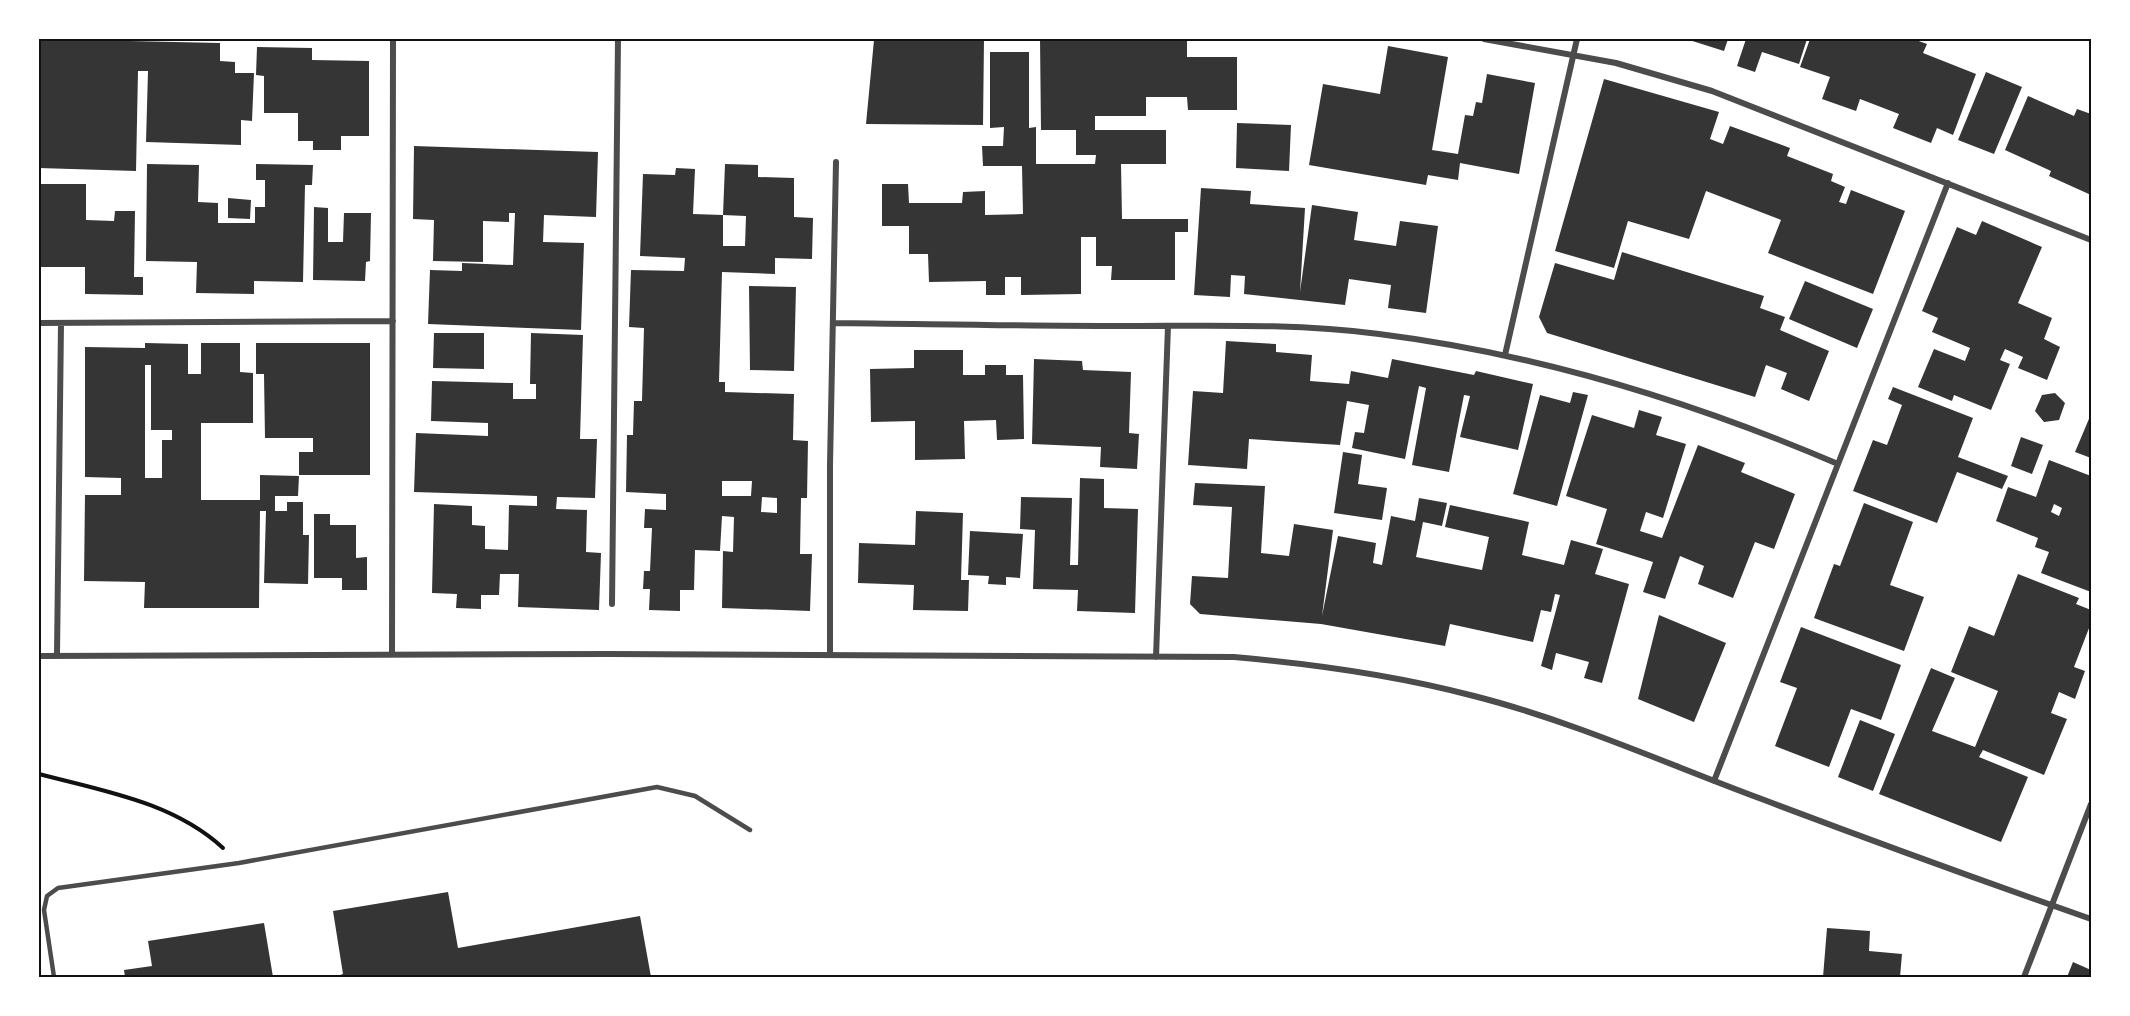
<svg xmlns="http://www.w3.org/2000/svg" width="2130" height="1016" font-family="'Archivo Narrow',sans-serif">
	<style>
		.building { fill: #353535; fill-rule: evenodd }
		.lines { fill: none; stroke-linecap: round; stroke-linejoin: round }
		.path { stroke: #111; stroke-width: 4 }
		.service { stroke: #4c4c4c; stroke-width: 4.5 }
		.minor { stroke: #4c4c4c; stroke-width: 6 }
		.neatline { fill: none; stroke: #111; stroke-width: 2 }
	</style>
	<rect width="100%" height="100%" fill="#fff"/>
	<path class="building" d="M 39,39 L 220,43 L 220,61 L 235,62 L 235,73 L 254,73 L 252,121 L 241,120 L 241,145 L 146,142 L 148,71 L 138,71 L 136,171 L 39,168 Z
		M 931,39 L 984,39 L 983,125 L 866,124 L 874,40 L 931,41 Z
		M 1040,39 L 1187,39 L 1187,57 L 1237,57 L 1237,110 L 1188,110 L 1187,97 L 1146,97 L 1146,116 L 1095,116 L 1095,130 L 1166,130 L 1166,164 L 1121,164 L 1122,219 L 1188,219 L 1188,232 L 1175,232 L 1175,280 L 1111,280 L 1112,266 L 1096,266 L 1096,237 L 1081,237 L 1081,294 L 1021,295 L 1021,277 L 1005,277 L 1005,295 L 986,295 L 986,281 L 929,282 L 928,254 L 909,254 L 909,226 L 882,226 L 882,184 L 908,184 L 909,203 L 962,203 L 963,192 L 985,191 L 985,215 L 1023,214 L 1022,166 L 983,166 L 982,146 L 1003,146 L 1004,127 L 990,128 L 990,52 L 1029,52 L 1029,128 L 1036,127 L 1036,164 L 1095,164 L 1096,155 L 1076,155 L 1076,130 L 1041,130 Z
		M 1686,39 L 1728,39 L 1724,51 Z
		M 1746,39 L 1807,39 L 1799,64 L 1762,52 L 1755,72 L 1737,66 Z
		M 1810,39 L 1913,39 L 1927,44 L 1923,53 L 1976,74 L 1953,135 L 1937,128 L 1931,143 L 1893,128 L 1899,114 L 1860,99 L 1856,111 L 1822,99 L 1830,77 L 1800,67 Z
		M 1388,46 L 1448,57 L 1432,150 L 1458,154 L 1465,115 L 1473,116 L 1476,102 L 1482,103 L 1487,74 L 1535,83 L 1519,174 L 1460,163 L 1458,180 L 1428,175 L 1426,185 L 1309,165 L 1323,84 L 1380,94 Z
		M 257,47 L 312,48 L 312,60 L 369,61 L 369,136 L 341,136 L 341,150 L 313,150 L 313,141 L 298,141 L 298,113 L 264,113 L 264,76 L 256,75 Z
		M 1986,72 L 2022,87 L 1994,154 L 1958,140 Z
		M 1604,79 L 1719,112 L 1710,139 L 1723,144 L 1730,126 L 1790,148 L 1787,156 L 1833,174 L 1831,181 L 1845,187 L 1839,202 L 1846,204 L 1851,190 L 1905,211 L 1873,294 L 1768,253 L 1781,220 L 1706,191 L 1689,239 L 1628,221 L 1614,268 L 1555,251 Z
		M 2028,96 L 2074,116 L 2077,109 L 2091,114 L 2091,195 L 2049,176 L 2051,171 L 2005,150 Z
		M 1237,123 L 1291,125 L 1289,171 L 1236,168 Z
		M 414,146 L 598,152 L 596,217 L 544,215 L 543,242 L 584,243 L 581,330 L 428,324 L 430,270 L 462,271 L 462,263 L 513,265 L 515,213 L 509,213 L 509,222 L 483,221 L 483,262 L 433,261 L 434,220 L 413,219 Z
		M 147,164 L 199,165 L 198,202 L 218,203 L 218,223 L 255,223 L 255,207 L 265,207 L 265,180 L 256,180 L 256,164 L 313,165 L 312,185 L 305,185 L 303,282 L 254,281 L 254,294 L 196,293 L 197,262 L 146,261 Z
		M 725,164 L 758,165 L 758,177 L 794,178 L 794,217 L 813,218 L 812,259 L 775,258 L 775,274 L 722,272 L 719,382 L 725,382 L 725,392 L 794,394 L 793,440 L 808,441 L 807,498 L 801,498 L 800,554 L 812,554 L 810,611 L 722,608 L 723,551 L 733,552 L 734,517 L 722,516 L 720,551 L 695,550 L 694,590 L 680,590 L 680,611 L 649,610 L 650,589 L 643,589 L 644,571 L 650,571 L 652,528 L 644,528 L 645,509 L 666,510 L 666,494 L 626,492 L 627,435 L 633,435 L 634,401 L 642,401 L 644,328 L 629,327 L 631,270 L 684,271 L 685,258 L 640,256 L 643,174 L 675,175 L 676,168 L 695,169 L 693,214 L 723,215 L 723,246 L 745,246 L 746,216 L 723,215 ZM 722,481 L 752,481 L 751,496 L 722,496 ZM 762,497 L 777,498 L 777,513 L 761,512 Z
		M 39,184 L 86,184 L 86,220 L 114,221 L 115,211 L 135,211 L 134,277 L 143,277 L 143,295 L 85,294 L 85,267 L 39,267 Z
		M 1201,188 L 1251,191 L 1250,204 L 1305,208 L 1300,292 L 1312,205 L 1358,212 L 1354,240 L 1396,246 L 1400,221 L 1438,226 L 1426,313 L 1388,308 L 1391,285 L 1349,279 L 1345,305 L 1244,294 L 1245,276 L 1231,275 L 1230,297 L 1194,295 Z
		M 228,198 L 251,200 L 250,219 L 228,218 Z
		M 314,207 L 328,208 L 328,242 L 343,242 L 344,213 L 371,213 L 370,261 L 366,262 L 365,281 L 313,280 Z
		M 1982,221 L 2042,247 L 2018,303 L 2052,318 L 2044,339 L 2060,347 L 2047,380 L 2018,368 L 2023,357 L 2005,349 L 2000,360 L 2010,364 L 1991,410 L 1954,395 L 1952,401 L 1918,387 L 1934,349 L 1965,361 L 1970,348 L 1932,332 L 1938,318 L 1922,311 L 1957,227 L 1976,235 Z
		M 1622,252 L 1764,296 L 1760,308 L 1785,317 L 1780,330 L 1829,351 L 1809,401 L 1781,389 L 1787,373 L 1766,365 L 1755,397 L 1547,333 L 1539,317 L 1555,263 L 1614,280 Z
		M 1805,281 L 1873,309 L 1857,348 L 1789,319 Z
		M 749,286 L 796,287 L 794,371 L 750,370 Z
		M 434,333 L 484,333 L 484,369 L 433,368 Z
		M 531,333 L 583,335 L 580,439 L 597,439 L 595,498 L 557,497 L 556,509 L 587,510 L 586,552 L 601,553 L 599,610 L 518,607 L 519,574 L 500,574 L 499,595 L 481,595 L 481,609 L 456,608 L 457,594 L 432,593 L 434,504 L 472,506 L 472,525 L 485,526 L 485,549 L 508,550 L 509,505 L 537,506 L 537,496 L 414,492 L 416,433 L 488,436 L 488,423 L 431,421 L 432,381 L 513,383 L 513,399 L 536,399 L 536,384 L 530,384 Z
		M 1226,341 L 1276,344 L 1276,352 L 1312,355 L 1310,381 L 1349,384 L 1351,371 L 1388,378 L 1392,359 L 1474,375 L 1476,371 L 1533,384 L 1518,450 L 1460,437 L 1470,396 L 1464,395 L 1449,472 L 1412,465 L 1426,388 L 1419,386 L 1405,459 L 1352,448 L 1355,432 L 1364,433 L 1369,405 L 1347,401 L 1340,445 L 1249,439 L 1247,469 L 1188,465 L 1193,391 L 1223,393 Z
		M 145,343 L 188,344 L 188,374 L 201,374 L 201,343 L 240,343 L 240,372 L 253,373 L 253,423 L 201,423 L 201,500 L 260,500 L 260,475 L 299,476 L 298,496 L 275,496 L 275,511 L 287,511 L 287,502 L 303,502 L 303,535 L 309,535 L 308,584 L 264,583 L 266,511 L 260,511 L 259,608 L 144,608 L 145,582 L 84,581 L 85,495 L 121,495 L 121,478 L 85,477 L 85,347 L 145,348 ZM 145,365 L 151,365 L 151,430 L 172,430 L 172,440 L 162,440 L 162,478 L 145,478 Z
		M 256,343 L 370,343 L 370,475 L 299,475 L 299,452 L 313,452 L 313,438 L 265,438 L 264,374 L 256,374 Z
		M 914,350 L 963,350 L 963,375 L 985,375 L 985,365 L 1006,365 L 1006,375 L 1023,375 L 1024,439 L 997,440 L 996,420 L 964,421 L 965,459 L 915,460 L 915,421 L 871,422 L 870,369 L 914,368 Z
		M 1034,359 L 1082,361 L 1083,370 L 1131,372 L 1129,433 L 1139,434 L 1137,469 L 1100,467 L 1101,447 L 1032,444 Z
		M 1893,387 L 1973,418 L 1958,457 L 2008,476 L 2002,489 L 1957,472 L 1937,523 L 1853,491 L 1873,440 L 1887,445 L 1902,405 L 1888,399 Z
		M 1573,392 L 1588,395 L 1557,506 L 1513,494 L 1540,395 L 1570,403 Z
		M 2055,393 L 2065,403 L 2059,420 L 2044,422 L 2035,411 L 2042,395 Z
		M 1639,410 L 1662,417 L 1656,435 L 1686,444 L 1663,518 L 1646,512 L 1640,531 L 1662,538 L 1698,445 L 1745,463 L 1741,472 L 1795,494 L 1774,549 L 1755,542 L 1733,598 L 1698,584 L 1704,566 L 1680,556 L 1665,599 L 1643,592 L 1653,562 L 1596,544 L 1607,509 L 1566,496 L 1592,415 L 1634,428 Z
		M 2091,414 L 2091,458 L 2075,452 Z
		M 2021,437 L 2043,445 L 2032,474 L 2011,466 Z
		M 1343,452 L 1362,455 L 1358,484 L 1387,488 L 1382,520 L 1334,513 Z
		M 2049,460 L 2091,476 L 2091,592 L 2041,573 L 2049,552 L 2035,547 L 2038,538 L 1996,521 L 2008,487 L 2036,497 ZM 2054,504 L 2062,508 L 2059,516 L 2051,512 Z
		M 1080,478 L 1104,479 L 1104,508 L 1138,509 L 1135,613 L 1077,611 L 1078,590 L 1033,589 L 1035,530 L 1020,529 L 1021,497 L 1072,498 L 1070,565 L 1078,565 Z
		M 1195,483 L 1265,486 L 1261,553 L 1289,556 L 1294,524 L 1333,530 L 1322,616 L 1338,536 L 1376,543 L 1373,563 L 1382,565 L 1391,516 L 1415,521 L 1419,498 L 1447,503 L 1442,526 L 1423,522 L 1416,557 L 1482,570 L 1489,537 L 1445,527 L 1450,505 L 1529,522 L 1522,555 L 1564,565 L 1571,540 L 1603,549 L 1595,574 L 1629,584 L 1602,683 L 1584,678 L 1589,662 L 1556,653 L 1552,670 L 1541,666 L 1560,595 L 1555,594 L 1551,612 L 1541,610 L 1533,642 L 1450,624 L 1445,646 L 1321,624 L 1200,614 L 1190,604 L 1192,576 L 1228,578 L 1232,507 L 1193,505 Z
		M 1864,503 L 1913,522 L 1890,585 L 1924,597 L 1904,651 L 1814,618 L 1834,564 L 1840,566 Z
		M 916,511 L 963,513 L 961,580 L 969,580 L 968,611 L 913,610 L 914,585 L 858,583 L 859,543 L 915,545 Z
		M 314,514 L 330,514 L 330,525 L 356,525 L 356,558 L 367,557 L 367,590 L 342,590 L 342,578 L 314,578 Z
		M 970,531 L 1023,534 L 1020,578 L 1006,577 L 1006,585 L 988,584 L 989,576 L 968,575 Z
		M 2018,574 L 2079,598 L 2076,604 L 2091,610 L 2091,623 L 2074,667 L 2085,671 L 2075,699 L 2059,692 L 2051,713 L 2067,719 L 2044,775 L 1983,750 L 1979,757 L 2028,777 L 2001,842 L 1879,794 L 1931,668 L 1955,678 L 1932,731 L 1975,747 L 1998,691 L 1951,672 L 1969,626 L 1994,636 Z
		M 1659,615 L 1726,643 L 1694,722 L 1638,699 Z
		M 1801,627 L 1901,665 L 1881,720 L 1851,709 L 1829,767 L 1775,746 L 1797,688 L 1780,682 Z
		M 1860,720 L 1895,734 L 1873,791 L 1838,777 Z
		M 448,892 L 458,948 L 640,916 L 651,977 L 334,977 L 343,974 L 333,911 Z
		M 264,923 L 273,977 L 125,977 L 124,970 L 152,966 L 148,941 Z
		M 1827,928 L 1870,931 L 1869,951 L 1902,954 L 1900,977 L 1823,977 Z
		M 2073,962 L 2091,970 L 2091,977 L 2067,977 Z"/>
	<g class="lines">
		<path class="path" d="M 39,774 C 103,791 173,802 223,848"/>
		<path class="service" d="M 54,977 L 44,910 L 47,896 L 58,888 L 239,863 L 657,787 L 695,796 L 750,830"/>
		<path class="minor" d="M 1484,39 L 1616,63 L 1712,91 L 2091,240
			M 39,323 L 393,321
			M 833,323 C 929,324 1025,326 1121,326 C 1207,326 1294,323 1379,334 C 1538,354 1691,401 1838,464
			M 1505,355 L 1577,39
			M 612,604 L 618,39
			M 392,654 L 393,39
			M 830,654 L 830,465 L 836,162
			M 57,655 L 61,323
			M 39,656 L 609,654 L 1234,657 C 1315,664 1395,675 1474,696 C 1572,721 1665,763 1759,798 C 1870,840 1980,880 2091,919
			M 1156,657 L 1168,326
			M 1714,781 L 1948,183
			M 2024,977 L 2091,804"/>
	</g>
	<rect width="2130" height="1016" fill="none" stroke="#ffffff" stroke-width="81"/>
	<rect x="40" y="40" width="2050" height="936" class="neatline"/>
</svg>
